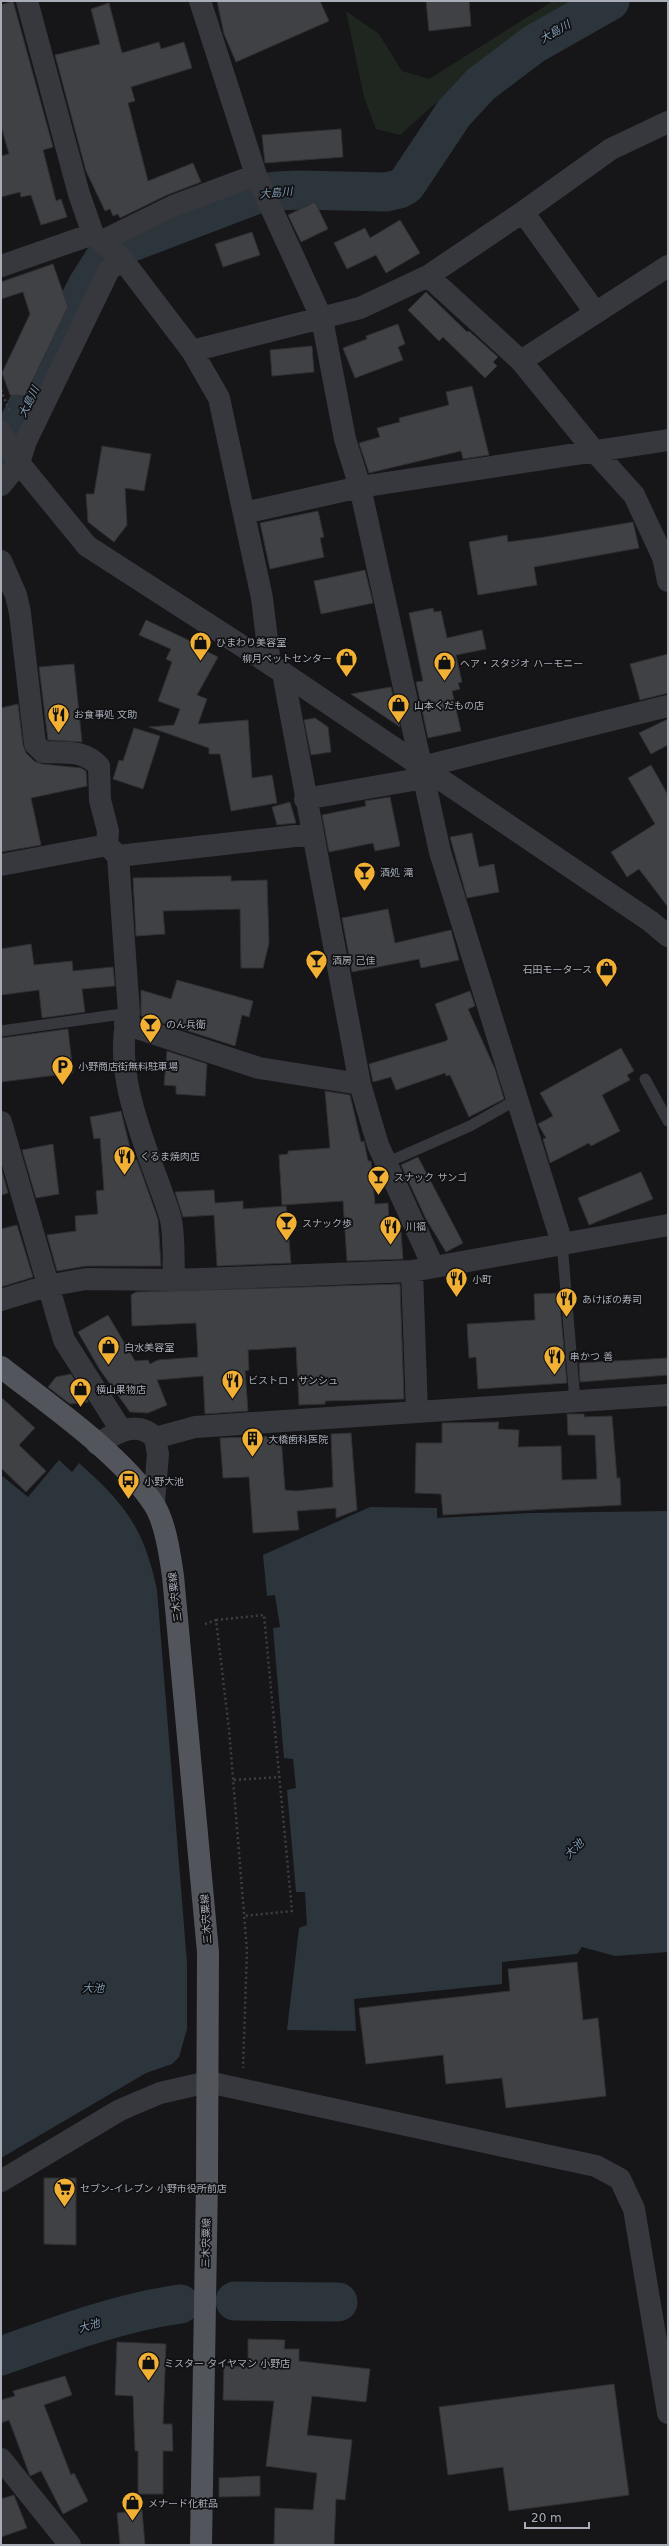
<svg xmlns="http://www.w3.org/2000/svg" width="669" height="2546" font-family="'DejaVu Sans','Noto Sans JP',sans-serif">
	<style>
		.green { fill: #1e261f }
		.water { fill: #2c353c }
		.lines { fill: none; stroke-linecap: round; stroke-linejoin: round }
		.river { stroke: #2c353c; stroke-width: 39 }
		.building { fill: #404145; stroke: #303034 }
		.path { stroke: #3d3f44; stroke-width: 2.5; stroke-dasharray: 2 3; stroke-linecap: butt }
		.service { stroke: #37383d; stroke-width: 11 }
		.minor { stroke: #37383d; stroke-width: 22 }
		.tertiary { stroke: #37383d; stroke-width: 22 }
		.primary { stroke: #53555c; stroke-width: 22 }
		.labels { text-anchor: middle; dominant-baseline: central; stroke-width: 3.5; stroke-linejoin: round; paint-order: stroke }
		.poi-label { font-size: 10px; fill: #a8adb8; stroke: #111113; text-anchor: start }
		.street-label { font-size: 10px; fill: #a8adb8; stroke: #111113 }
		.water-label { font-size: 11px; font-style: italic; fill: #7f9bb3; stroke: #111113 }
	</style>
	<rect width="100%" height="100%" fill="#161618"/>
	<path class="green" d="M 553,1 L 585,1 L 555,17 L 431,107 L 400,135 L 376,129 L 364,97 L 346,11 L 379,34 L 402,71 L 429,79 Z"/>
	<path class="water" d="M 59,1460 L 72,1472 L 79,1463 C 125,1504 144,1528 157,1590 L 187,1963 L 187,2029 L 179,2057 L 172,2064 L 146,2073 L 1,2158 L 1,1475 L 28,1497 Z
		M 370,1507 L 437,1508 L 437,1518 L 529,1513 L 668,1511 L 668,1952 L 615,1956 L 582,1947 L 577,1954 L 502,1962 L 502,1984 L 354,1999 L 356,2031 L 287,2030 L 299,1928 L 307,1925 L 305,1892 L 296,1892 L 287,1790 L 296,1788 L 293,1759 L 284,1758 L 273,1628 L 280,1627 L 275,1595 L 267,1596 L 263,1555 Z"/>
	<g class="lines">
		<path class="river" d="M 1,459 L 87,286 L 106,256 L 124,245 L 255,195 L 275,191 L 299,190 L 386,192 L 399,189 L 406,185 L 454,113 L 481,84 L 534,44 L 610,1
			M 235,2301 L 338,2302
			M 1,2356 C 59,2335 118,2313 180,2304"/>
	</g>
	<path class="building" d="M 13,1 L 53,147 L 43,150 L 56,201 L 61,199 L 67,217 L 41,225 L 31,195 L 21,197 L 20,192 L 1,197 L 1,156 L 9,154 L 1,126 L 1,5 Z
		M 217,1 L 320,1 L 329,21 L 236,62 L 224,34 Z
		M 426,1 L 469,1 L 471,26 L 429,31 Z
		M 109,3 L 122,53 L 159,42 L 161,49 L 184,42 L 192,68 L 131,87 L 135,101 L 128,103 L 148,181 L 193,163 L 201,182 L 167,195 L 120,218 L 118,214 L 113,216 L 110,209 L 105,211 L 86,171 L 55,55 L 100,44 L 91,9 Z
		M 341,129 L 343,157 L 265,163 L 262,135 Z
		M 315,202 L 328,229 L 301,242 L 288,215 Z
		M 400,220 L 420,253 L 386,273 L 376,255 L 347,269 L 334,243 L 365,228 L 370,238 Z
		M 252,232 L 260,255 L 223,267 L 215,244 Z
		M 53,264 L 68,307 L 25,396 L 10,395 L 2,373 L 30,314 L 23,292 L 1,299 L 1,282 Z
		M 426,292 L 467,332 L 469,331 L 498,357 L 493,362 L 497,366 L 485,378 L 443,337 L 439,341 L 408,310 Z
		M 398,324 L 405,344 L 398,347 L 403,360 L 355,378 L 343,348 L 367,339 L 366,336 Z
		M 312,346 L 314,372 L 272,376 L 270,350 Z
		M 472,386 L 489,455 L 463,459 L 461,451 L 369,473 L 359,443 L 380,437 L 377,428 L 400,422 L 399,418 L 449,405 L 446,392 Z
		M 102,446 L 151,454 L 144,491 L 125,488 L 127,525 L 114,542 L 88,522 L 86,494 L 94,494 Z
		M 318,511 L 324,537 L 320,538 L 324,557 L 270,569 L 260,523 Z
		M 633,522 L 639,548 L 534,567 L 537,585 L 478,595 L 469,542 L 507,535 L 508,542 L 545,537 Z
		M 365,570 L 373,603 L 321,614 L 314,581 Z
		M 433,608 L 434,612 L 441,611 L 447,638 L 482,630 L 486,649 L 456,655 L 462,682 L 458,683 L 460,689 L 452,691 L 461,731 L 428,738 L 416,682 L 423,681 L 409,613 Z
		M 146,620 L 207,649 L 206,651 L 218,657 L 197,695 L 207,699 L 198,724 L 248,720 L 252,778 L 272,775 L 277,803 L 231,811 L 220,754 L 209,754 L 209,748 L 149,727 L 174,725 L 180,709 L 158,701 L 172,662 L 166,659 L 171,649 L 139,635 Z
		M 668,654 L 668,693 L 640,700 L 630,664 Z
		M 74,664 L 82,742 L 48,740 L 39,667 Z
		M 391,687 L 400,727 L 351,694 Z
		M 18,704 L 23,745 L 26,753 L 34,761 L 42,764 L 81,768 L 86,771 L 87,786 L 31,798 L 41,845 L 1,852 L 1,708 Z
		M 315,718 L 328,727 L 331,752 L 311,755 L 304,720 Z
		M 668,719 L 668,745 L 651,754 L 639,733 Z
		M 134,728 L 160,736 L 143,789 L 113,779 L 119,760 L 123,761 Z
		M 651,765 L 668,795 L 668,907 L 639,869 L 627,877 L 611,852 L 655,824 L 628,778 Z
		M 390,797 L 400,846 L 375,851 L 373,843 L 329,852 L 322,815 L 366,806 L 365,801 Z
		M 290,802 L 296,823 L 277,825 L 272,807 Z
		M 472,833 L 479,867 L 494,864 L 499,892 L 467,898 L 450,837 Z
		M 231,876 L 231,881 L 267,880 L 269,943 L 263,968 L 241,968 L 240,909 L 163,911 L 165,934 L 136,936 L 133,878 Z
		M 388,909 L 395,943 L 451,930 L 459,960 L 421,968 L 419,959 L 352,972 L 342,918 Z
		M 31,944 L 34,965 L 72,961 L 73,971 L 113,967 L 115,986 L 82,989 L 85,1012 L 42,1018 L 39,990 L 1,995 L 1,949 Z
		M 177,980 L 253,1001 L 249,1017 L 242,1015 L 235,1046 L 141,1016 L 141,990 L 171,999 Z
		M 470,991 L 475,1006 L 468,1009 L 495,1069 L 504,1099 L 469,1117 L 450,1075 L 446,1076 L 445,1073 L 396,1090 L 391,1077 L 373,1082 L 369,1064 L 446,1041 L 448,1039 L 435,1004 Z
		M 68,1029 L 73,1073 L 1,1082 L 1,1038 Z
		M 621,1048 L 634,1071 L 627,1075 L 630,1080 L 602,1095 L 620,1131 L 591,1146 L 589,1143 L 550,1163 L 543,1139 L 546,1138 L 538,1124 L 553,1116 L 540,1093 Z
		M 167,1051 L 207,1064 L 205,1096 L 176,1094 L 176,1086 L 164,1085 Z
		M 325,1091 L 350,1095 L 361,1142 L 364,1141 L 368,1161 L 371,1161 L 375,1204 L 388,1203 L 390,1238 L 401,1232 L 403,1259 L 347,1261 L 343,1201 L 282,1205 L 279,1155 L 288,1154 L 288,1151 L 330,1148 Z
		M 121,1111 L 133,1160 L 137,1160 L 158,1219 L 161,1266 L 86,1266 L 57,1271 L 47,1235 L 76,1231 L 75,1216 L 98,1214 L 96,1191 L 104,1190 L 100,1138 L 94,1139 L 90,1117 Z
		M 53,1144 L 59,1194 L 36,1198 L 22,1150 Z
		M 418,1157 L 463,1243 L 446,1252 L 426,1219 L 401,1165 Z
		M 1,1167 L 8,1193 L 1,1195 Z
		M 641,1172 L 653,1199 L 589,1225 L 578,1198 Z
		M 214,1190 L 215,1203 L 243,1201 L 243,1209 L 286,1206 L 291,1263 L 217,1266 L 214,1215 L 183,1217 L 175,1192 Z
		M 17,1225 L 33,1277 L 1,1287 L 1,1229 Z
		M 400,1284 L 404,1399 L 325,1401 L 325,1404 L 299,1405 L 296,1347 L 248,1350 L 249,1370 L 245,1371 L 248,1411 L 205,1414 L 203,1376 L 157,1380 L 167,1405 L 148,1413 L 130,1412 L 100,1370 L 78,1332 L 108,1315 L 135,1361 L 148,1360 L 150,1364 L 158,1360 L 198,1357 L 196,1323 L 132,1326 L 131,1295 L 136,1292 Z
		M 559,1293 L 567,1383 L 478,1389 L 476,1357 L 469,1358 L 467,1324 L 535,1320 L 534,1294 Z
		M 668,1358 L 668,1375 L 580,1382 L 579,1363 Z
		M 71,1374 L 88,1401 L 88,1402 L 70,1404 L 48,1387 L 56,1377 Z
		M 1,1397 L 35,1428 L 19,1445 L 46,1471 L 26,1492 L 1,1468 Z
		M 567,1414 L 584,1414 L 584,1417 L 612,1416 L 617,1478 L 620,1478 L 621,1505 L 443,1515 L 441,1494 L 415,1493 L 416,1443 L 442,1443 L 442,1423 L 499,1422 L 498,1429 L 519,1430 L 518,1447 L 561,1446 L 562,1480 L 597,1479 L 595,1435 L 568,1435 Z
		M 351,1433 L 357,1510 L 336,1518 L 336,1508 L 297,1511 L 299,1530 L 253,1533 L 249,1477 L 223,1478 L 220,1438 L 281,1436 L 285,1490 L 296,1491 L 333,1487 L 331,1434 Z
		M 577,1962 L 583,2020 L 598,2018 L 606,2096 L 506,2108 L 502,2078 L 446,2084 L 443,2055 L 366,2064 L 359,2008 L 510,1991 L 508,1969 Z
		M 44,2178 L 76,2178 L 76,2245 L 44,2244 Z
		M 248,2339 L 285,2340 L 284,2349 L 299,2349 L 299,2361 L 370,2369 L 366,2402 L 312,2396 L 307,2435 L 352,2440 L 345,2500 L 336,2499 L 334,2545 L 274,2545 L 275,2508 L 313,2510 L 317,2473 L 266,2466 L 274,2401 L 223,2400 L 224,2366 L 248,2367 Z
		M 117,2342 L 166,2344 L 163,2424 L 172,2424 L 173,2451 L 163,2451 L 163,2494 L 138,2494 L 138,2451 L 135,2451 L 133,2396 L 115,2395 Z
		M 65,2376 L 72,2395 L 44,2405 L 71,2475 L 74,2473 L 88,2501 L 63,2514 L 41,2471 L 30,2476 L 9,2420 L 1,2423 L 1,2400 L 15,2396 L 13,2391 Z
		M 614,2384 L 629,2495 L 509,2511 L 503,2467 L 448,2475 L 439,2407 Z
		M 260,2476 L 260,2496 L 219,2497 L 219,2478 Z
		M 14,2495 L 27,2528 L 1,2537 L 1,2499 Z
		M 142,2510 L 145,2545 L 120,2545 L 117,2513 Z"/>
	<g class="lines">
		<path class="path" d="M 1,390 L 10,412
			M 216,1620 L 264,1615 L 292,1911 L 244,1916
			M 205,1624 L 216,1620 L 229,1729 L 247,1951 L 243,2068
			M 234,1780 L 280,1777"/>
		<path class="service" d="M 1,1031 L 129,1013
			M 645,1079 L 668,1121
			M 386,1163 L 470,1126 L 516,1100
			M 562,1243 L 575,1401"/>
		<path class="minor" d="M 27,1 L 79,194 L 93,234 L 122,259 L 192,351 L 219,398 L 262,598 L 270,664
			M 200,1 L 256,175 L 322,319 L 345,439 L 360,487 L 440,852 L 562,1243
			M 523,212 L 595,312
			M 102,241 L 173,206 L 256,175
			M 1,266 L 93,234
			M 428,276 L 521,361 L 596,453 L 634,495 L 663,557 L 668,581
			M 192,351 L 360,308 L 428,276 L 523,212 L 611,149 L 668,122
			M 521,361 L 668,266
			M 1,485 L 19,463 L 26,441 L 109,270 L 122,259
			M 244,513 L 360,487 L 668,440
			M 1,561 L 16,595 L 20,613 L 35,744 L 43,752 C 64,753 83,749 99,766 L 100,800 L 108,831 L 107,845
			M 283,673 L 360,1084 L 378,1145 L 433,1266
			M 422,767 L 668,706
			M 305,799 L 424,778
			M 118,856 L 312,834
			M 1,865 L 107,845 L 118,856 L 129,1013 C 109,1074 152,1159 170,1216 C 175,1233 173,1261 174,1280
			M 125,1024 L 259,1068 L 360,1084
			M 1,1122 L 64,1340 L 121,1430
			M 412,1271 L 417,1412
			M 1,1300 L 47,1286 L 86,1279 L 174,1280 L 412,1271 L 668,1225
			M 97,1444 C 116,1433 137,1419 155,1438 L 195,1427 L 668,1395
			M 154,1503 L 158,1454 L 155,1438
			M 1,2181 L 120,2110 L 160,2093 L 208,2082
			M 1,2459 L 70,2545"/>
		<path class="tertiary" d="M 1,432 L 19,463 L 87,546 L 270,664 L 650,921 L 668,936
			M 208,2082 L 596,2166 L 620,2179 L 634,2209 L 668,2413"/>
		<path class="primary" d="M 1,1367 C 48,1404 120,1453 153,1503 C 165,1520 170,1555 173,1576 L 208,1952 L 207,2181 L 201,2545"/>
	</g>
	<defs>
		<symbol id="shop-pin" viewBox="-11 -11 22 30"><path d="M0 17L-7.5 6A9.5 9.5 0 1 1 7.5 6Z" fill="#f2b134" stroke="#111113"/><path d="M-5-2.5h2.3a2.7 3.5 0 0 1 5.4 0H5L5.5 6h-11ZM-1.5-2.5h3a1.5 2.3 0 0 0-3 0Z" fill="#111"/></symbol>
		<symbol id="restaurant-pin" viewBox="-11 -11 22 30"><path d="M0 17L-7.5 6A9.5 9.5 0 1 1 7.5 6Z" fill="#f2b134" stroke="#111113"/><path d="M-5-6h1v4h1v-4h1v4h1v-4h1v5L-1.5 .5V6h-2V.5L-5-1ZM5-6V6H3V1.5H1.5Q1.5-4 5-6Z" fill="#111"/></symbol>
		<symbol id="bar-pin" viewBox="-11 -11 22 30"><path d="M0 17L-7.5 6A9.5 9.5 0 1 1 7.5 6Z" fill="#f2b134" stroke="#111113"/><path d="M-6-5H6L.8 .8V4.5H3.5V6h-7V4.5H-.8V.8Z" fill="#111"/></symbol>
		<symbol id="parking-pin" viewBox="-11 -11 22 30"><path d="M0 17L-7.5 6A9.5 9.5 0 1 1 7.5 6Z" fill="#f2b134" stroke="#111113"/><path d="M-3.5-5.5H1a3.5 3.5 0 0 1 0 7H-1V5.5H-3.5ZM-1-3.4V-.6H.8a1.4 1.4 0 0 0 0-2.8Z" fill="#111"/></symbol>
		<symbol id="building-pin" viewBox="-11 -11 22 30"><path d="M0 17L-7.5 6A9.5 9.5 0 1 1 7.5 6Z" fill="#f2b134" stroke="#111113"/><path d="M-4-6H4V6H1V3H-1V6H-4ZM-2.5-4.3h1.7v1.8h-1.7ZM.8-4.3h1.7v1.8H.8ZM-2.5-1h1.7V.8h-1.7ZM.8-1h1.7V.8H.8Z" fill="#111"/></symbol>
		<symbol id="bus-pin" viewBox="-11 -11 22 30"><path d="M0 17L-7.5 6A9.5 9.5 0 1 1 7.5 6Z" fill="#f2b134" stroke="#111113"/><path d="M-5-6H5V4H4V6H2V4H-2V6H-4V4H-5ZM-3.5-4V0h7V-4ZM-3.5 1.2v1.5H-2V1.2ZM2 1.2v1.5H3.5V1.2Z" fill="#111"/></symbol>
		<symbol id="supermarket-pin" viewBox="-11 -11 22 30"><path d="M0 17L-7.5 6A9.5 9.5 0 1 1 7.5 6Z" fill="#f2b134" stroke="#111113"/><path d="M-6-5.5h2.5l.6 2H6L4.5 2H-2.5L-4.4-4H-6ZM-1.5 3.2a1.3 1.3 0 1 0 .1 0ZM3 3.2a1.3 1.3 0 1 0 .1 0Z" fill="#111"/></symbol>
	</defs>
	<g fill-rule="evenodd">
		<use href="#shop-pin" x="188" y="630" width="25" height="34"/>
		<use href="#shop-pin" x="334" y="646" width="25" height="34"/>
		<use href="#shop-pin" x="432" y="650" width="25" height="34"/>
		<use href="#shop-pin" x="386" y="692" width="25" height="34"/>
		<use href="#restaurant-pin" x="46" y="702" width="25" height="34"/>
		<use href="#bar-pin" x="352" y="860" width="25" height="34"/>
		<use href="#bar-pin" x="304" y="948" width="25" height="34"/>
		<use href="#shop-pin" x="594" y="956" width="25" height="34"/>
		<use href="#bar-pin" x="138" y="1012" width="25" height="34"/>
		<use href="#parking-pin" x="50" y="1054" width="25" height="34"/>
		<use href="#restaurant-pin" x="112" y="1144" width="25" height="34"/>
		<use href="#bar-pin" x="366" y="1164" width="25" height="34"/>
		<use href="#bar-pin" x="274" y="1210" width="25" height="34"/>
		<use href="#restaurant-pin" x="378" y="1214" width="25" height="34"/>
		<use href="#restaurant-pin" x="444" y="1266" width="25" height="34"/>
		<use href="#restaurant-pin" x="554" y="1286" width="25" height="34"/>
		<use href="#shop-pin" x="96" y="1334" width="25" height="34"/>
		<use href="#restaurant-pin" x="542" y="1344" width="25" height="34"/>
		<use href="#restaurant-pin" x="220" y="1368" width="25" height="34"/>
		<use href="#shop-pin" x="68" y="1376" width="25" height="34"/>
		<use href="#building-pin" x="240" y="1426" width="25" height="34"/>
		<use href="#bus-pin" x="116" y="1468" width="25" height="34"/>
		<use href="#supermarket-pin" x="52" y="2176" width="25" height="34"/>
		<use href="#shop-pin" x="136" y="2350" width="25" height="34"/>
		<use href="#shop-pin" x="120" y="2490" width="25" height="34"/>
	</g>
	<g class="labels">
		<g class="poi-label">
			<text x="216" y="642">ひまわり美容室</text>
			<text x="332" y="658" text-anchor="end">柳月ペットセンター</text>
			<text x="460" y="663">ヘア・スタジオ ハーモニー</text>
			<text x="414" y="705">山本くだもの店</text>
			<text x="74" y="714">お食事処 文助</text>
			<text x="380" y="872">酒処 滝</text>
			<text x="332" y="960">酒房 己佳</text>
			<text x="592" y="969" text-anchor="end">石田モータース</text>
			<text x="166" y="1024">のん兵衛</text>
			<text x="78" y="1066">小野商店街無料駐車場</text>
			<text x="140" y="1156">くるま焼肉店</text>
			<text x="394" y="1177">スナック サンゴ</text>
			<text x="302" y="1223">スナック歩</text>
			<text x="406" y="1226">川福</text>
			<text x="472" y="1279">小町</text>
			<text x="582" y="1299">あけぼの寿司</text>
			<text x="124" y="1347">白水美容室</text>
			<text x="570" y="1356">串かつ 善</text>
			<text x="248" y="1380">ビストロ・サンシュ</text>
			<text x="96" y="1389">横山果物店</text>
			<text x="268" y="1439">大橋歯科医院</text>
			<text x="144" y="1481">小野大池</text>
			<text x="80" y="2188">セブン-イレブン 小野市役所前店</text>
			<text x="164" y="2363">ミスター タイヤマン 小野店</text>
			<text x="148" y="2503">メナード化粧品</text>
		</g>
		<g class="street-label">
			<text transform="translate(175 1597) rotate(-97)">三木宍粟線</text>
			<text transform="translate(206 1919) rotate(-94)">三木宍粟線</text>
			<text transform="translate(206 2243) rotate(-89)">三木宍粟線</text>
		</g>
		<g class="water-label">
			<text transform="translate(555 32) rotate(-30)">大島川</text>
			<text transform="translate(276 193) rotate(-5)">大島川</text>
			<text transform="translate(29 402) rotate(-64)">大島川</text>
			<text transform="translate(574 1849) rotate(-45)">大池</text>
			<text x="93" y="1988">大池</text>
			<text transform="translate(89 2326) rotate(-16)">大池</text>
		</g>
	</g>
	<rect width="669" height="2546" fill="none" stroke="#a8adb8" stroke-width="4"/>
	<path d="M525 2522v6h64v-6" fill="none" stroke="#a8adb8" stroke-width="2"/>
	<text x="531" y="2522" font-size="12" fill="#a8adb8" stroke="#111113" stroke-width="3" paint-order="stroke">20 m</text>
</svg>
